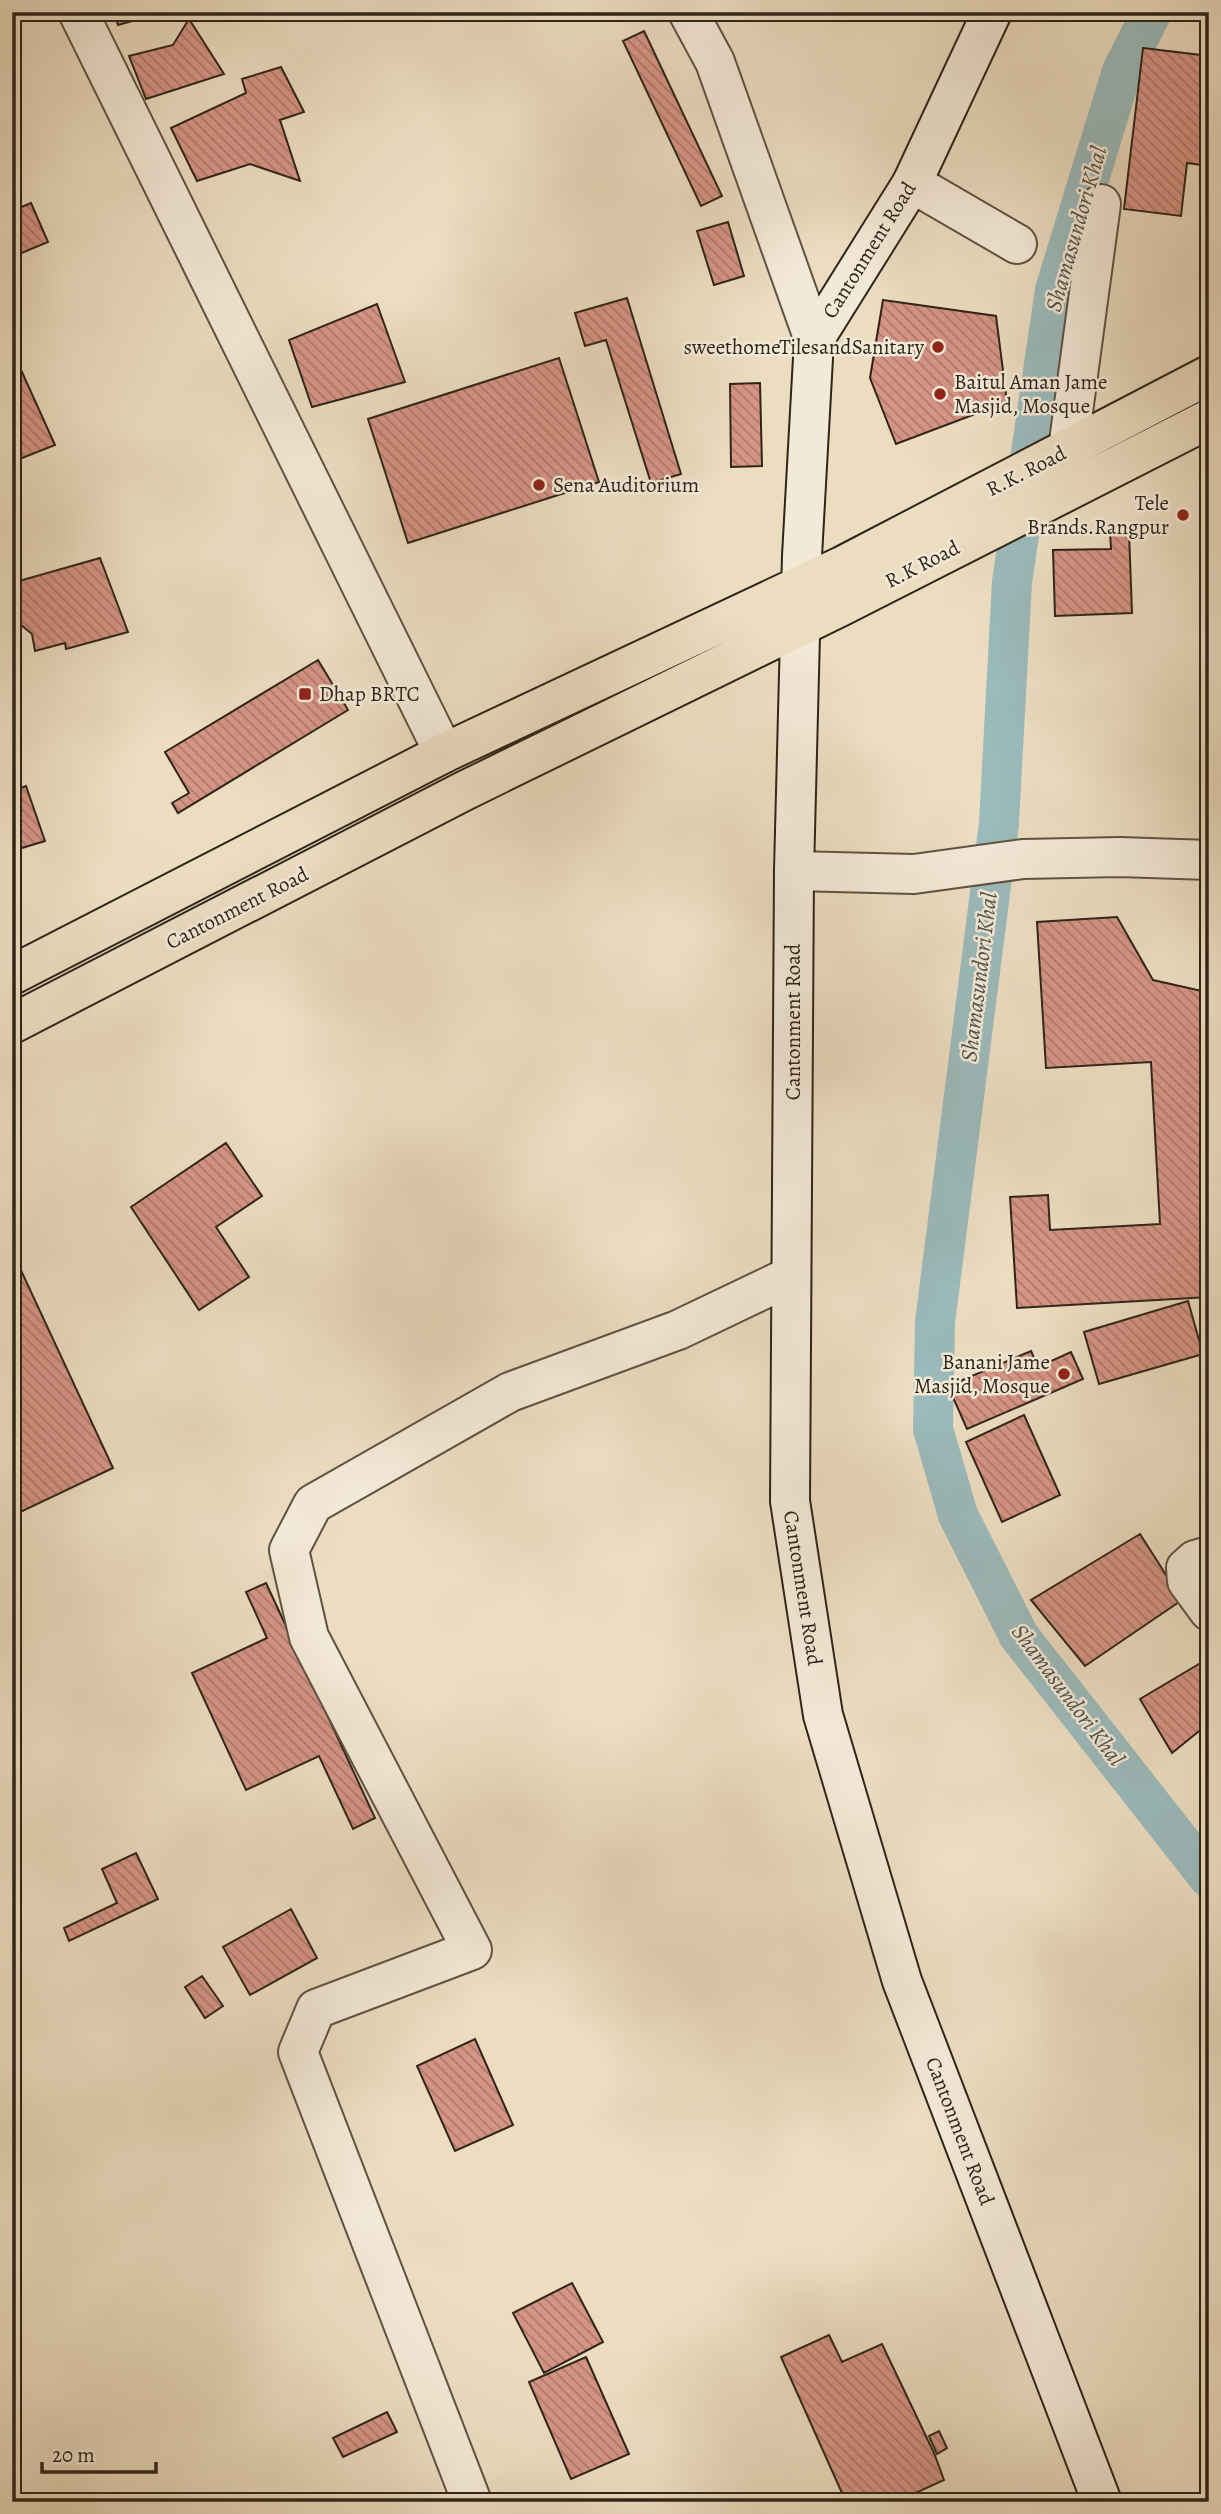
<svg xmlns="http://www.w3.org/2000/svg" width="1221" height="2514" font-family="Alegreya,serif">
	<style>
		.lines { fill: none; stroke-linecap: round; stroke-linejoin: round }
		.canal { stroke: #9bbabb; stroke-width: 40 }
		.building { fill: url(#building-back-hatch); stroke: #2e2519; stroke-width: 2 }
		.street-casing { stroke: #5e5343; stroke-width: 42 }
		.secondary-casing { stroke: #2e2519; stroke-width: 42 }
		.highway-casing { stroke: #2e2519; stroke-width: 42 }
		.street { stroke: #f3e9d7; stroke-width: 38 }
		.secondary { stroke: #f3e9d7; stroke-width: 38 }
		.highway { stroke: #ecddc1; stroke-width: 38 }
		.poi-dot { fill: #8f2418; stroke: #f3e9d7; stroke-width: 2.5 }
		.labels { text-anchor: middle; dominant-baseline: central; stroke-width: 5; stroke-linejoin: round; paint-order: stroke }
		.street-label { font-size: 21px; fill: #2e2519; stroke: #f3e9d7 }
		.poi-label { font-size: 21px; fill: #2e2519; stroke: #f3e9d7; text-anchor: end }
		.water-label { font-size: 23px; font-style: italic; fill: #4f524a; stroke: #f3e9d7 }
	</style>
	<defs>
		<pattern id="building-back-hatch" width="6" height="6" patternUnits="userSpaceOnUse" patternTransform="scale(1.75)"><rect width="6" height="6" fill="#d69485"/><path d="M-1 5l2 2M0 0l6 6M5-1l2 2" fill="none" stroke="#ae796c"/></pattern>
	</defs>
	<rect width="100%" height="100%" fill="#ecddc1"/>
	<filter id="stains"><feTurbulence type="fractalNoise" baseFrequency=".00286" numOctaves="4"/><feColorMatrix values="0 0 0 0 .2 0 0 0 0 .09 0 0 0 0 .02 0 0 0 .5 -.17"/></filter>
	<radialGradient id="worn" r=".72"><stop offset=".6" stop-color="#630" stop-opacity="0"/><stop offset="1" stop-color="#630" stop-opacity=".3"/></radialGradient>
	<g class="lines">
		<path class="canal" d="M 1152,12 L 1122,71 L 1055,290 L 1012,582 L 999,823 L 935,1322 L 933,1429 L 958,1515 L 1019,1636 L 1209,1878"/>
	</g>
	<path class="building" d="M 114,12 L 164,12 L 118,25 Z
		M 189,19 L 224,74 L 146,99 L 129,56 L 173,45 Z
		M 644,31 L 722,196 L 701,206 L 623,41 Z
		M 1143,48 L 1209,56 L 1209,166 L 1187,163 L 1181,216 L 1124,209 Z
		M 281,67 L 304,112 L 280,120 L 300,181 L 250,164 L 197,181 L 171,128 L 246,93 L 242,79 Z
		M 31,203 L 48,242 L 12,257 L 12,211 Z
		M 728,222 L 744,276 L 714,285 L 697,231 Z
		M 627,298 L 681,474 L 651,483 L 606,340 L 585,346 L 575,313 Z
		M 883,300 L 996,316 L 1007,402 L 896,444 L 870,378 Z
		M 377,304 L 405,382 L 312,407 L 289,340 Z
		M 12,350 L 55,445 L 12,462 Z
		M 559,358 L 599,482 L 408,543 L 368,419 Z
		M 760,383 L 762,466 L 731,467 L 730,384 Z
		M 1110,532 L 1129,532 L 1132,613 L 1055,616 L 1053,550 L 1111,549 Z
		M 100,558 L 128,632 L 66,649 L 65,643 L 35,651 L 32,634 L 15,620 L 20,595 L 19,581 Z
		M 318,660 L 348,710 L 178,813 L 172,803 L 189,793 L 165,752 Z
		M 26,786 L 45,841 L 22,848 L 12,820 L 12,791 Z
		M 1117,917 L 1153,980 L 1202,991 L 1209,1093 L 1209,1297 L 1017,1308 L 1010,1197 L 1048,1195 L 1050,1230 L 1160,1224 L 1151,1062 L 1046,1068 L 1037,922 Z
		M 226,1143 L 262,1196 L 216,1227 L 249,1277 L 199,1310 L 131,1207 Z
		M 12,1251 L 113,1468 L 12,1516 Z
		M 1188,1301 L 1203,1354 L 1099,1384 L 1084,1332 Z
		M 1031,1351 L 1038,1367 L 1071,1352 L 1083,1379 L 967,1429 L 948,1386 Z
		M 1024,1415 L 1060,1495 L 1002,1522 L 966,1442 Z
		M 1140,1534 L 1182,1600 L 1085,1666 L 1031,1600 Z
		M 266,1583 L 375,1818 L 353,1829 L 319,1756 L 246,1790 L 192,1673 L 267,1638 L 246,1592 Z
		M 1209,1658 L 1209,1723 L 1172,1753 L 1140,1699 Z
		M 136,1853 L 158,1899 L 69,1941 L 64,1928 L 117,1903 L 102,1869 Z
		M 291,1909 L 317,1958 L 250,1995 L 223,1947 Z
		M 202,1976 L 223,2006 L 205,2018 L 185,1987 Z
		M 475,2039 L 513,2125 L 455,2151 L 417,2066 Z
		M 572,2283 L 603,2342 L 544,2373 L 513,2313 Z
		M 829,2335 L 842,2362 L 882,2344 L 934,2453 L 944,2480 L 896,2502 L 846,2502 L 781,2357 Z
		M 586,2357 L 629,2454 L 571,2479 L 529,2382 Z
		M 387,2412 L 397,2432 L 343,2457 L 333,2438 Z
		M 939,2431 L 947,2448 L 937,2454 L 929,2436 Z"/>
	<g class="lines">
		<defs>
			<path id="street" d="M 78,12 L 444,753
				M 688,12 L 715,62 L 814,340
				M 912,183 L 1017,244
				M 1068,449 L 1101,204
				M 794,871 L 914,874 L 1023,859 L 1120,857 L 1209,860
				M 1209,1556 L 1195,1560 L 1186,1568 L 1187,1581 L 1209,1611
				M 472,2502 L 298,2052 L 316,2009 L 472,1950 L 309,1637 L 289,1550 L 313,1504 L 510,1392 L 678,1330 L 791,1276"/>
			<path id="secondary" d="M 992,12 L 912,183 L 814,340 L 802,556 L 794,871 L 790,1501 L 823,1715 L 902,1981 L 1102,2502"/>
			<path id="highway" d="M 12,975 L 444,753 L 842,566 L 1209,375
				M 12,1024 L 464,791 L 842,606 L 1209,419"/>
		</defs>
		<use href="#street" class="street-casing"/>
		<use href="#secondary" class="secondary-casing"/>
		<use href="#highway" class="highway-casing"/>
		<use href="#street" class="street"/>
		<use href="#secondary" class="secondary"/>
		<use href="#highway" class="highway"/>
	</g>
	<g class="poi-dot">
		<circle cx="938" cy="347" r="7"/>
		<circle cx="940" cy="394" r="7"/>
		<circle cx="539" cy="485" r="7"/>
		<circle cx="1183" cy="515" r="7"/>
		<rect x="298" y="687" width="14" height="14" rx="3.5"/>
		<circle cx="1064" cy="1374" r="7"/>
	</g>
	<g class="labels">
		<g class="street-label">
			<text transform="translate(869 250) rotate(-58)">Cantonment Road</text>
			<text transform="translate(1026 471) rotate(-27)">R.K. Road</text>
			<text transform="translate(922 564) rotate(-27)">R.K Road</text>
			<text transform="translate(237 908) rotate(-27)">Cantonment Road</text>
			<text transform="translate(793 1022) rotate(-90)">Cantonment Road</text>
			<text transform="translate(803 1588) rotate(81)">Cantonment Road</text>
			<text transform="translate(960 2131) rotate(69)">Cantonment Road</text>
		</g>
		<g class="poi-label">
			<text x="924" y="347">sweethomeTilesandSanitary</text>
			<text x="954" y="382" text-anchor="start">Baitul Aman Jame<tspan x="954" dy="24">Masjid, Mosque</tspan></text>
			<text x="553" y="485" text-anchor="start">Sena Auditorium</text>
			<text x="1169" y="503">Tele<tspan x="1169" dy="24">Brands.Rangpur</tspan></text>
			<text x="319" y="694" text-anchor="start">Dhap BRTC</text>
			<text x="1050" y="1362">Banani Jame<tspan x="1050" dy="24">Masjid, Mosque</tspan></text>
		</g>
		<g class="water-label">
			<text transform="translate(1076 229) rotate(-74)">Shamasundori Khal</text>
			<text transform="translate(979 977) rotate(-83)">Shamasundori Khal</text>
			<text transform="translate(1068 1695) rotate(53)">Shamasundori Khal</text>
		</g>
	</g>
	<rect width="1221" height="2514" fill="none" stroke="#ecddc1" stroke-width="42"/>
	<rect x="14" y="14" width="1193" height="2486" fill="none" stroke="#2e2519" stroke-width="3.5"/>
	<rect x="21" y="21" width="1179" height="2472" fill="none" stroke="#2e2519" stroke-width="2"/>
	<path d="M42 2462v10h114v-10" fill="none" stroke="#2e2519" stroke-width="3.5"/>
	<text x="52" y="2462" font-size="21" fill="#2e2519" stroke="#f3e9d7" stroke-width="5" paint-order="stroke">20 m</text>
	<rect width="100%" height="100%" filter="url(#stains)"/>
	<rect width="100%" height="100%" fill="url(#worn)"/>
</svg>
